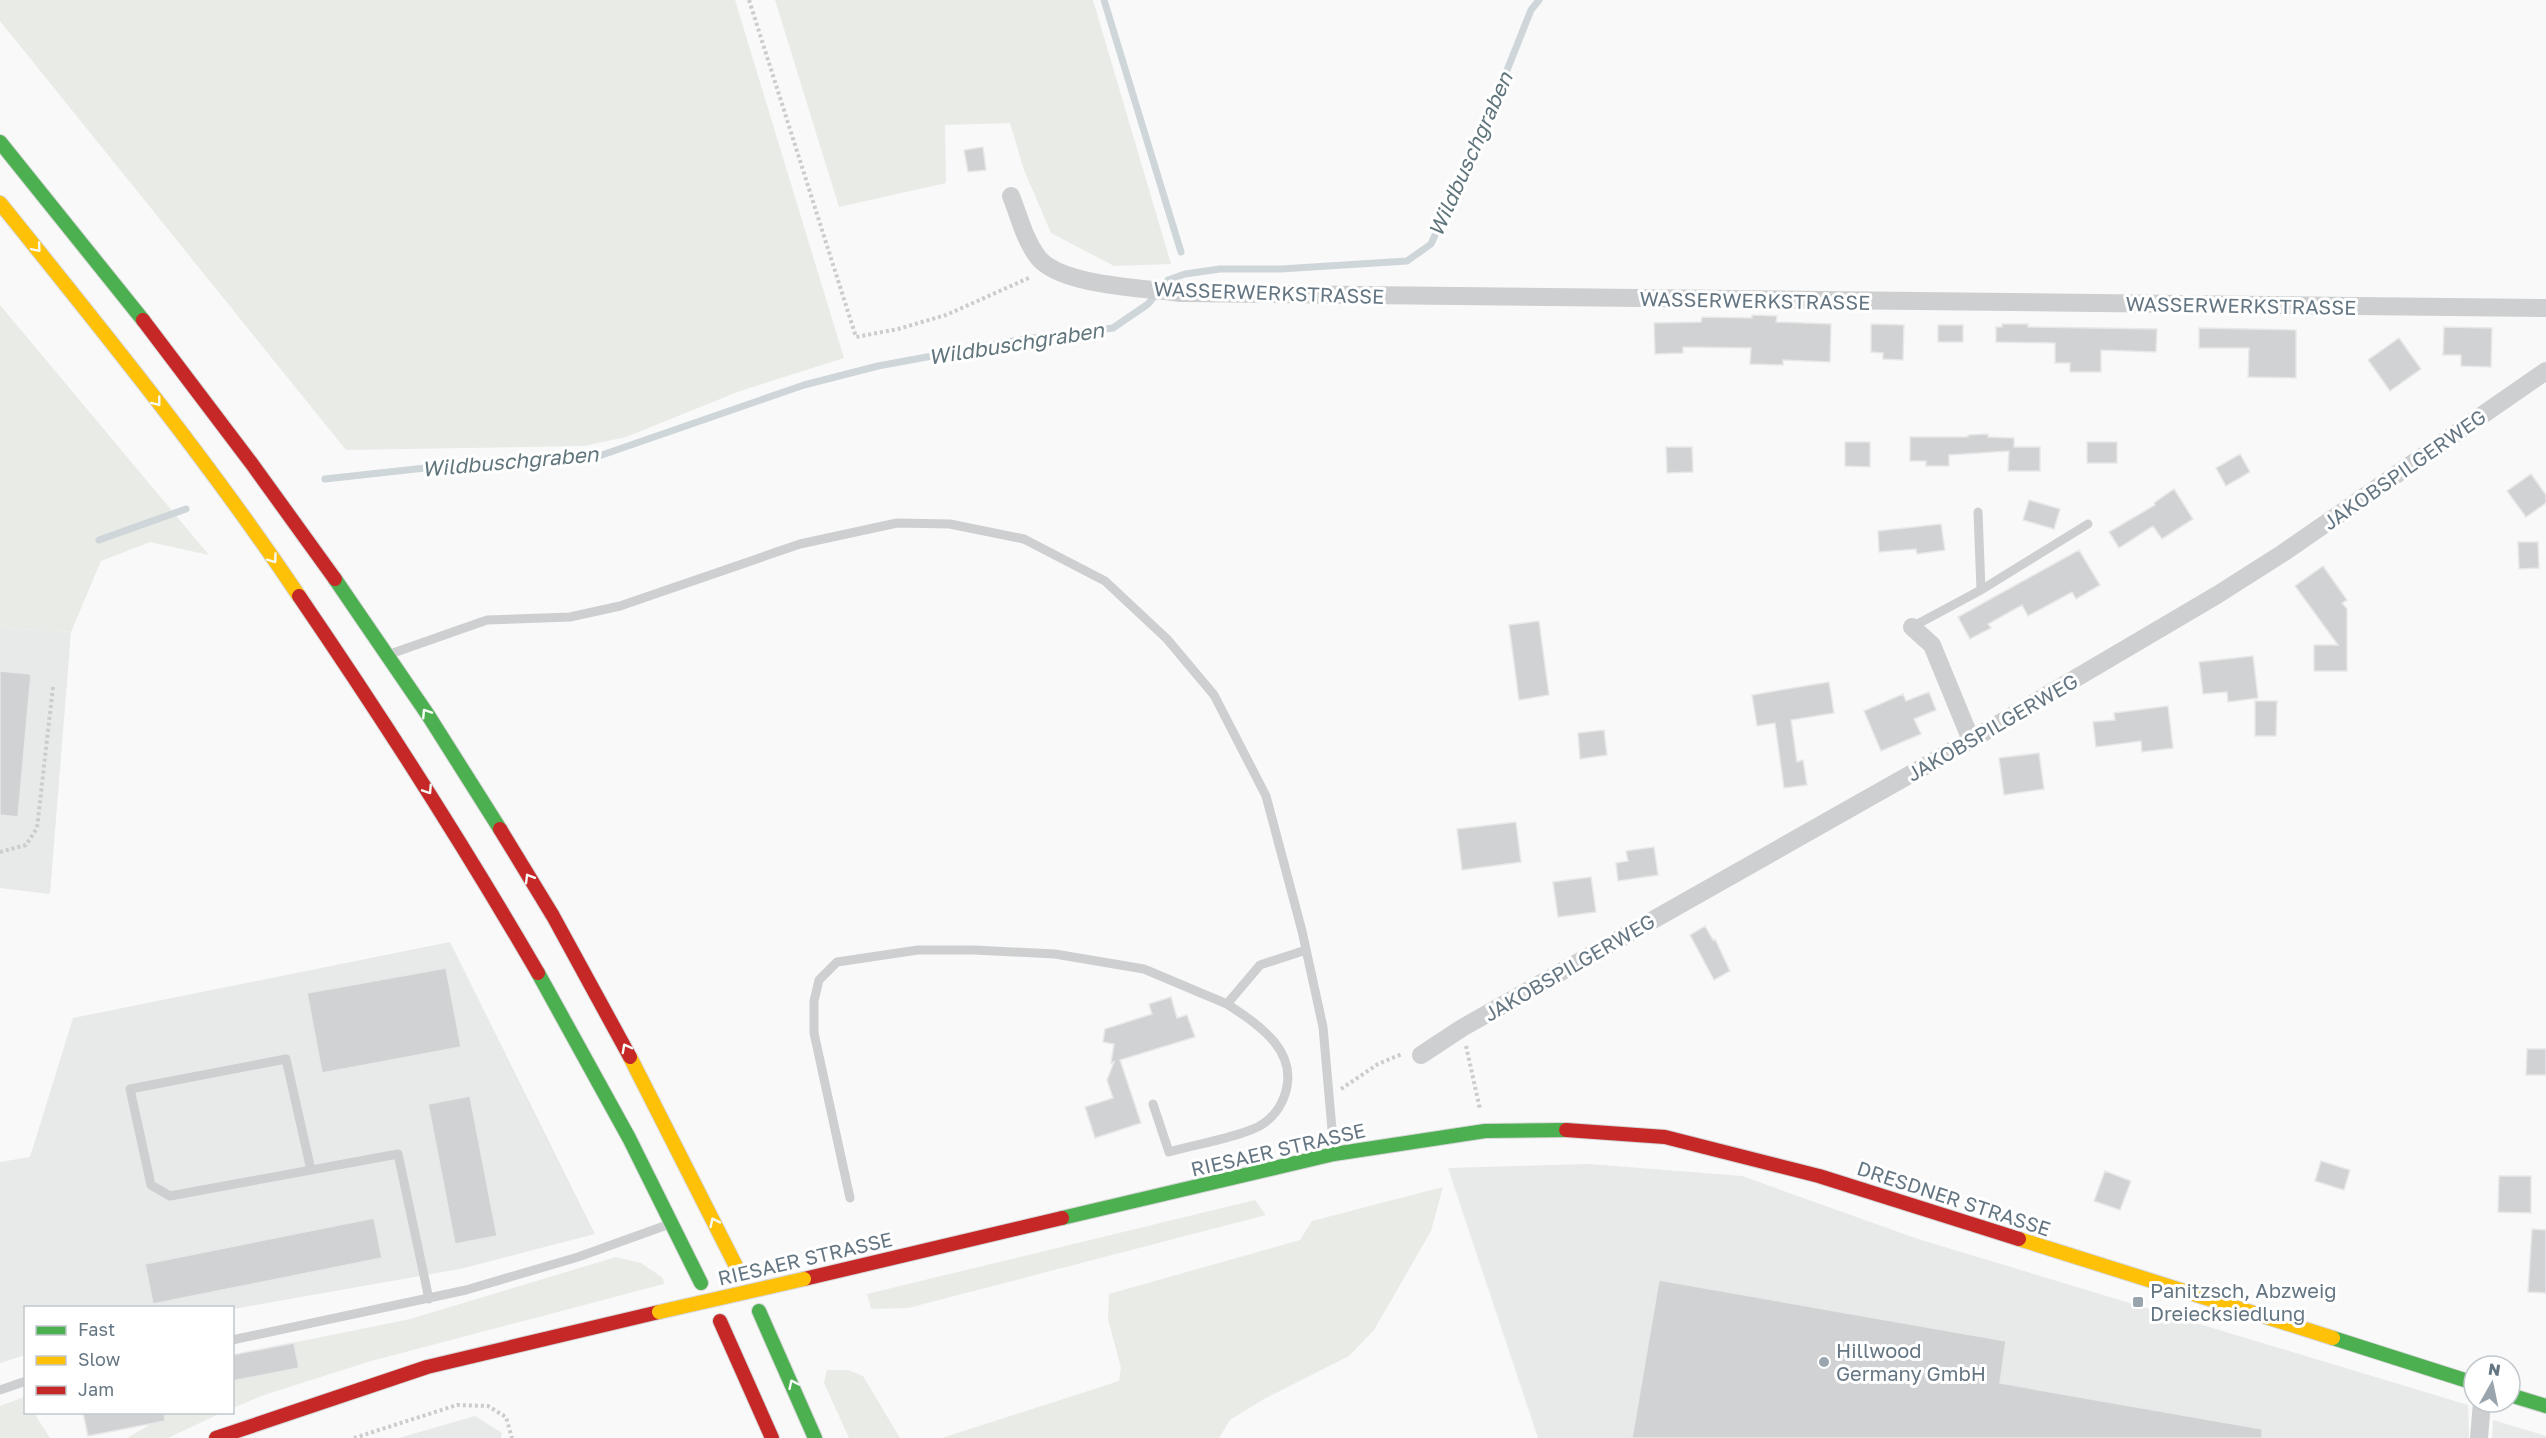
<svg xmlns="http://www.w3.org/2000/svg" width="2546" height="1438" font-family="'Golos Text',sans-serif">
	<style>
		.built { fill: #e8e9e9 }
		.green { fill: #e8ebe6 }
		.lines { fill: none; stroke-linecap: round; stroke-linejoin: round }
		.stream { stroke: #ced6d9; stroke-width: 7 }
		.building { fill: #d0d2d3; stroke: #e8e8e8; stroke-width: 1.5 }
		.fast-casing { stroke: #d5d6d7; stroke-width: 16 }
		.slow-casing { stroke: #d5d6d7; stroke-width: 16 }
		.jam-casing { stroke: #d5d6d7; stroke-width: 16 }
		.path { stroke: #cbcccd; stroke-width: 4; stroke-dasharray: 3 3; stroke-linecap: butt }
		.lane { stroke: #cecfd0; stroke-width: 9 }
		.street { stroke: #cecfd0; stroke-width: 18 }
		.fast { stroke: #4caf50; stroke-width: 14 }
		.slow { stroke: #ffc107; stroke-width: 14 }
		.jam { stroke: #c62828; stroke-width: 14 }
		.slow-bridge-casing { stroke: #d5d6d7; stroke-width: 16; stroke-linecap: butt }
		.slow-bridge { stroke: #ffc107; stroke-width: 14 }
		.oneway { stroke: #f6fbf6 }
		.poi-dot { fill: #99a4ac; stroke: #fff; stroke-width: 2 }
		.labels { text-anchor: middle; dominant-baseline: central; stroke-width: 6; stroke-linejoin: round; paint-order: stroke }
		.street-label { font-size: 20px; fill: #657683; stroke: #fff }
		.poi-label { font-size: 20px; fill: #657683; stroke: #fff; text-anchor: start }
		.water-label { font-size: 21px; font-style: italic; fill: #60757c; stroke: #fff }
	</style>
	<rect width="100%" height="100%" fill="#f9f9f9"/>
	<path class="built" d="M 0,628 L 71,632 L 50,894 L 0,888 Z
		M 450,942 L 595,1234 L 460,1269 L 233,1309 L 26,1308 L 25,1355 L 0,1363 L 0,1162 L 30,1157 L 73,1018 Z
		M 1589,1164 L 1742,1176 L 1918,1239 L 2468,1405 L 2469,1438 L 1538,1438 L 1448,1168 Z
		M 475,1416 L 502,1433 L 501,1438 L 399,1438 Z
		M 2493,1420 L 2546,1436 L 2546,1438 L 2492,1438 Z"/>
	<path class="green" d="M 0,0 L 735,0 L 844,358 L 740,391 L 626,437 L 584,446 L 346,450 L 0,21 Z
		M 775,0 L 1093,0 L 1171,264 L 1114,266 L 1051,233 L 1024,170 L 1010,123 L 945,125 L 946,183 L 839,207 Z
		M 0,305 L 209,555 L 150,542 L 101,561 L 71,632 L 0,628 Z
		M 1443,1187 L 1431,1231 L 1374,1330 L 1349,1356 L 1264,1399 L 1230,1420 L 1219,1438 L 942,1438 L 1119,1381 L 1121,1368 L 1108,1319 L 1109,1294 L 1300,1240 L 1312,1221 Z
		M 1255,1200 L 1266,1215 L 908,1308 L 871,1309 L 867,1294 Z
		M 616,1257 L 641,1263 L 663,1278 L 664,1284 L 371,1361 L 264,1395 L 233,1408 L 233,1355 L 410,1319 Z
		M 827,1370 L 848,1370 L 863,1376 L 900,1438 L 849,1438 L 824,1383 Z
		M 24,1397 L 26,1412 L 34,1413 L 50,1438 L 0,1438 L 0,1406 Z
		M 159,1413 L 221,1413 L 168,1438 L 127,1438 L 160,1419 Z"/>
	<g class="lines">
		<path class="stream" d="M 1104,0 L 1181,252
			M 325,479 L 489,461 L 599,456 L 804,385 L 878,366 L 1024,339 L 1113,328 L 1148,304 L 1168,280 L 1185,274 L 1220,269 L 1281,269 L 1407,261 L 1431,244 L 1494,103 L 1531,10 L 1539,0
			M 99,540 L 186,509"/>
	</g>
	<path class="building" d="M 983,147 L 986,170 L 968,172 L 964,150 Z
		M 1752,315 L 1777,316 L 1776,322 L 1831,324 L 1830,362 L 1783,360 L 1783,365 L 1750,364 L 1751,348 L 1683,347 L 1683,353 L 1655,354 L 1654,323 L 1701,322 L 1702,317 L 1752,318 Z
		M 1871,324 L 1904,325 L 1903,360 L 1883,359 L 1883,353 L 1871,352 Z
		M 2002,324 L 2028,324 L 2028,327 L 2157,329 L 2156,352 L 2101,350 L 2101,372 L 2070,372 L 2070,363 L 2055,363 L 2055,343 L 1996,342 L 1996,327 L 2002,327 Z
		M 1938,325 L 1963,325 L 1963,342 L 1938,342 Z
		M 2444,327 L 2492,328 L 2491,367 L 2461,366 L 2461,355 L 2443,355 Z
		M 2199,328 L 2296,330 L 2296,378 L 2248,377 L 2249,348 L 2199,348 Z
		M 2399,338 L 2421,369 L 2390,391 L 2368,360 Z
		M 1988,434 L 1988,437 L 2014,438 L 2014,447 L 2040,447 L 2040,471 L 2008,471 L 2009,451 L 1949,455 L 1949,466 L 1926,466 L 1926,461 L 1910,461 L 1910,437 L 1968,437 L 1968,435 Z
		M 1845,442 L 1870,442 L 1870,467 L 1845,466 Z
		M 2087,442 L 2117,442 L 2117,463 L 2087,463 Z
		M 1666,447 L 1692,447 L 1693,472 L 1667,473 Z
		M 2240,454 L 2250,472 L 2226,486 L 2216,468 Z
		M 2531,474 L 2546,495 L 2546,503 L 2526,517 L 2507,491 Z
		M 2174,489 L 2193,519 L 2162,539 L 2153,526 L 2119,548 L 2109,532 L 2155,505 L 2154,503 Z
		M 2029,500 L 2060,509 L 2054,529 L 2023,520 Z
		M 1941,524 L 1945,550 L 1917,554 L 1916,549 L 1879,552 L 1878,531 Z
		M 2518,542 L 2538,542 L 2539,568 L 2519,569 Z
		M 2079,550 L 2100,585 L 2076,599 L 2072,592 L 2028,616 L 2022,605 L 1988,624 L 1991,628 L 1970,639 L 1958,617 Z
		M 2323,566 L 2347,600 L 2342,603 L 2347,609 L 2347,671 L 2314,671 L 2314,645 L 2338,645 L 2295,586 Z
		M 1539,621 L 1549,695 L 1519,700 L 1509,625 Z
		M 2253,656 L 2258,698 L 2228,702 L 2227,692 L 2203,694 L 2199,662 Z
		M 0,671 L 31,674 L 18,817 L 0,815 Z
		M 1829,682 L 1834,713 L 1791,720 L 1797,762 L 1803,760 L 1807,785 L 1784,788 L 1775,723 L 1757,726 L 1752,695 Z
		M 1929,692 L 1936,710 L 1914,719 L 1921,734 L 1881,751 L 1864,711 L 1903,694 L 1906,701 Z
		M 2255,701 L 2277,701 L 2276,736 L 2255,736 Z
		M 2168,706 L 2173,748 L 2142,752 L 2141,741 L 2096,747 L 2093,722 L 2115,720 L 2114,713 Z
		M 1604,730 L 1607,755 L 1580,759 L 1578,733 Z
		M 2039,753 L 2044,789 L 2004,795 L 1999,758 Z
		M 1516,822 L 1521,862 L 1462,870 L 1457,829 Z
		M 1654,847 L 1658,875 L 1618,881 L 1616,863 L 1628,861 L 1626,851 Z
		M 1591,877 L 1596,912 L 1558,917 L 1553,882 Z
		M 1705,926 L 1713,940 L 1715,939 L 1730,971 L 1714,980 L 1690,935 Z
		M 446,968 L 461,1047 L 322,1073 L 307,993 Z
		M 1171,997 L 1177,1018 L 1187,1015 L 1195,1037 L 1120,1060 L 1141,1123 L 1095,1138 L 1085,1107 L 1113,1098 L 1107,1080 L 1114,1062 L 1111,1063 L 1114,1044 L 1103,1042 L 1105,1029 L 1152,1014 L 1149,1004 Z
		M 2527,1049 L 2546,1049 L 2546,1075 L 2526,1075 Z
		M 470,1096 L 497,1236 L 455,1244 L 428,1104 Z
		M 2321,1161 L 2350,1170 L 2344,1190 L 2315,1181 Z
		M 2105,1171 L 2131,1181 L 2120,1210 L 2094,1201 Z
		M 2499,1176 L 2531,1176 L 2531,1213 L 2498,1212 Z
		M 374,1218 L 382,1258 L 153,1304 L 145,1264 Z
		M 2532,1229 L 2546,1230 L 2546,1293 L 2528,1292 Z
		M 1659,1280 L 2006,1341 L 2000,1383 L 2262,1429 L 2262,1438 L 1632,1438 Z
		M 294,1343 L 299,1368 L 232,1381 L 232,1355 Z
		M 83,1413 L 164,1413 L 165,1421 L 88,1436 Z"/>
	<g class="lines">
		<defs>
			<path id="fast" d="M 0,142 L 143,320
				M 335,579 L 428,715 L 500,829
				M 538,973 L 629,1138 L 701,1283
				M 1062,1218 L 1334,1154 L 1485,1131 L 1566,1130
				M 759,1311 L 815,1438
				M 2333,1338 L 2474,1383
				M 2510,1395 L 2546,1406"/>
			<path id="slow" d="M 0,203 C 103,331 207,459 299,596
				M 630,1057 L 740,1274
				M 2019,1239 L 2333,1338"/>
			<path id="jam" d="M 143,320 L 252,464 L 335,579
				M 299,596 C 383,719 463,844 538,973
				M 500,829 L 553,916 L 630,1057
				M 1566,1130 L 1665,1137 L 1819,1176 L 2019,1239
				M 804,1279 L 1062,1218
				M 720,1321 L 772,1438
				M 216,1438 L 427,1367 L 659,1312"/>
		</defs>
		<use href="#fast" class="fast-casing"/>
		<use href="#slow" class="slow-casing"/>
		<use href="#jam" class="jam-casing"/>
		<path class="path" d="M 749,0 L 856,337 L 898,329 L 946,315 L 1031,277
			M 0,852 L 26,845 L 37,828 L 53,687
			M 1466,1046 L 1480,1109
			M 1341,1089 L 1378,1064 L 1402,1054
			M 354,1438 L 457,1405 L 488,1406 L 506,1417 L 512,1438"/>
		<path class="lane" d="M 1978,512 L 1981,590
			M 1912,627 L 1981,590 L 2088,524
			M 393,653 L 487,620 L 570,617 L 620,606 L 800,544 L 897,523 L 950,524 L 1024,539 L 1105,581 L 1167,639 L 1214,695 L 1266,796 L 1302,931 L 1323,1027 L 1334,1152
			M 1153,1104 L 1169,1152 C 1196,1144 1227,1140 1253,1129 C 1267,1124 1279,1111 1284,1097 C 1301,1052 1259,1025 1227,1004 L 1260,965 L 1306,950
			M 311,1170 L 286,1059 L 130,1089 L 151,1185 L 170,1196 L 398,1154 L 429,1299
			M 850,1198 L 814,1033 L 814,1001 L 819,980 L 837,962 L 918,950 L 974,950 L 1055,954 L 1144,969 L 1227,1004
			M 232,1340 L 466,1290 L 578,1257 L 667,1225
			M 0,1390 L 26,1381"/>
		<path class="street" d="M 1011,196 C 1019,216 1024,238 1037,256 C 1058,286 1145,288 1181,293 L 2546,308
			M 1912,627 L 1932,645 L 1971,740
			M 1421,1055 L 1462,1028 L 1971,740 L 2217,595 L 2283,553 L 2546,371
			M 2479,1438 L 2482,1402"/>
		<use href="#fast" class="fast"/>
		<use href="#slow" class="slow"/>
		<use href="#jam" class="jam"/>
		<defs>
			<path id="slow-bridge" d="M 659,1312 L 804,1279"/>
		</defs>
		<use href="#slow-bridge" class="slow-bridge-casing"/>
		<use href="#slow-bridge" class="slow-bridge"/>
	</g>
	<defs><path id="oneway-chevron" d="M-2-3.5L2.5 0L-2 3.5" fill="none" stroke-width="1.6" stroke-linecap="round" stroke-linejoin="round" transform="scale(1.5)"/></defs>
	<g class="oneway">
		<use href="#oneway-chevron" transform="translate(37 248) rotate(50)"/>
		<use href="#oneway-chevron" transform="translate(157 402) rotate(52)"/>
		<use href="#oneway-chevron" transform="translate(273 559) rotate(54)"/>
		<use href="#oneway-chevron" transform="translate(426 713) rotate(-123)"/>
		<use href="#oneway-chevron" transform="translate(428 790) rotate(57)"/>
		<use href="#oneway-chevron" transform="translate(529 878) rotate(-121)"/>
		<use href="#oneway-chevron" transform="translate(626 1048) rotate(-118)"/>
		<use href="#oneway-chevron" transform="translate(714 1222) rotate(-116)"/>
		<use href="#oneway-chevron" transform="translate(793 1384) rotate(-115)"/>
	</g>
	<g class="poi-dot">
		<rect x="2132" y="1296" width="12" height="12" rx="3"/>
		<circle cx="1824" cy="1362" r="6"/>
	</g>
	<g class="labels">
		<g class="street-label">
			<text transform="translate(1269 292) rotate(2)">WASSERWERKSTRASSE</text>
			<text transform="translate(1755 300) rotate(1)">WASSERWERKSTRASSE</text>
			<text transform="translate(2241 305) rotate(1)">WASSERWERKSTRASSE</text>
			<text transform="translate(2404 469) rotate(-35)">JAKOBSPILGERWEG</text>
			<text transform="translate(1992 727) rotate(-30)">JAKOBSPILGERWEG</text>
			<text transform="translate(1569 967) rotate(-30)">JAKOBSPILGERWEG</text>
			<text transform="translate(1278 1149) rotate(-13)">RIESAER STRASSE</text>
			<text transform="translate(1954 1198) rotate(18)">DRESDNER STRASSE</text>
			<text transform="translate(805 1258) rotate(-13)">RIESAER STRASSE</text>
		</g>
		<g class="poi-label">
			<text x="2150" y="1290">Panitzsch, Abzweig<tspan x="2150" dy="23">Dreiecksiedlung</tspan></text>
			<text x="1836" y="1350">Hillwood<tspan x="1836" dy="23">Germany GmbH</tspan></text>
		</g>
		<g class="water-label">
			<text transform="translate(1470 154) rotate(-66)">Wildbuschgraben</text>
			<text transform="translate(1016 343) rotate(-9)">Wildbuschgraben</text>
			<text transform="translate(510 461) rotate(-5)">Wildbuschgraben</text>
		</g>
	</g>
	<rect x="24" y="1306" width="210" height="108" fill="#ffffff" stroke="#c1c8cd" stroke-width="1.5"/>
	<rect x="36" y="1326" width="30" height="9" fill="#4caf50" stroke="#c1c8cd" stroke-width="1.5"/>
	<text x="78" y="1336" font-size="18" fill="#657683">Fast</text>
	<rect x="36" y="1356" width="30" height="9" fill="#ffc107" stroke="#c1c8cd" stroke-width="1.5"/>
	<text x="78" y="1366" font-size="18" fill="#657683">Slow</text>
	<rect x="36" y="1386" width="30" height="9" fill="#c62828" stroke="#c1c8cd" stroke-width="1.5"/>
	<text x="78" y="1396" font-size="18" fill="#657683">Jam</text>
	<g transform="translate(2492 1384) rotate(9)"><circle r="28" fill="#ffffff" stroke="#c1c8cd" stroke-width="1.5"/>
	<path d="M0-4.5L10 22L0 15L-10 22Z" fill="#99a4ac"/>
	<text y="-9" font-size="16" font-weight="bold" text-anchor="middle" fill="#657683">N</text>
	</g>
</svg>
